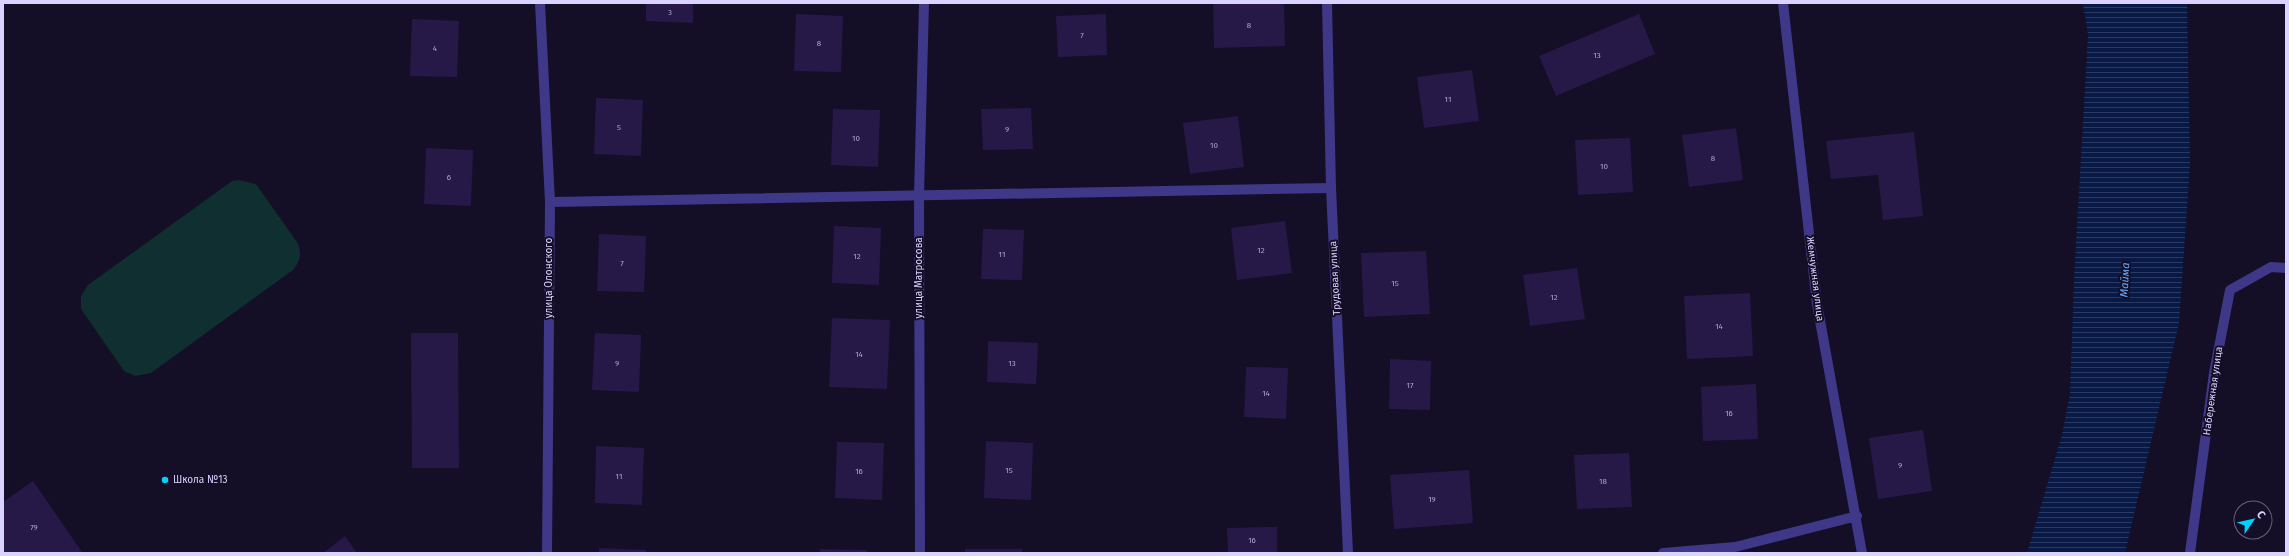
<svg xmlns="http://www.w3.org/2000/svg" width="2289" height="556" font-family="'Fira Sans',sans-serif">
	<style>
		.garden { fill: #102f30 }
		.water { fill: url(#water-rules) }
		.building { fill: #261948 }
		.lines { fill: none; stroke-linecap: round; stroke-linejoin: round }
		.service { stroke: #3f3787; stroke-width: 10 }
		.minor { stroke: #3f3787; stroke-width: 10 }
		.poi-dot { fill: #00d2fe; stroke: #140e26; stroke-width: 1.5 }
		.labels { text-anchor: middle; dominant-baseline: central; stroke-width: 4; stroke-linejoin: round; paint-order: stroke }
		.number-label { font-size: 8px; fill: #aea4d1 }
		.street-label { font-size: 10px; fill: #dbd3ff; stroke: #140e26 }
		.poi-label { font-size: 10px; fill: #dbd3ff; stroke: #140e26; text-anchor: start }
		.water-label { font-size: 11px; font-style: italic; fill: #61aaff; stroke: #140e26 }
	</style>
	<defs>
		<pattern id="water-rules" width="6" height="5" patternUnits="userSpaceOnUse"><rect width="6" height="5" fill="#081945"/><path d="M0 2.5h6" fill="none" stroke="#2b3a61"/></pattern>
	</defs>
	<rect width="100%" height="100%" fill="#140e26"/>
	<path class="garden" d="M 239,180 L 256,184 L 297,242 C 302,253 301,260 293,270 L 151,373 L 135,376 L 124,371 L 81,309 L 81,296 L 88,285 L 232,181 Z"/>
	<path class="water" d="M 2083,3 L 2187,3 L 2190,164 L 2179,323 L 2125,553 L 2027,553 L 2062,435 L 2070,393 L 2074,279 L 2088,35 Z"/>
	<path class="building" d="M 646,3 L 693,3 L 693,23 L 646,21 Z
		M 1213,3 L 1284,3 L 1285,46 L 1214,48 Z
		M 796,14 L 843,16 L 841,72 L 794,71 Z
		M 1106,14 L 1107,55 L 1058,57 L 1056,16 Z
		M 1639,14 L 1655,54 L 1556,96 L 1539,56 Z
		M 412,19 L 459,21 L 457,77 L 410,76 Z
		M 1472,70 L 1479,121 L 1424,128 L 1417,77 Z
		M 596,98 L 643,100 L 641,156 L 594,154 Z
		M 1031,108 L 1033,149 L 983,150 L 981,109 Z
		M 833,109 L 880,110 L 878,167 L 831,165 Z
		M 1238,116 L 1244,167 L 1190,174 L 1183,123 Z
		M 1736,128 L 1743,180 L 1689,187 L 1682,135 Z
		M 1914,132 L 1923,216 L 1883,220 L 1878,175 L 1831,179 L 1826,141 Z
		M 1630,138 L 1633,192 L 1578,195 L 1575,140 Z
		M 426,148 L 473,150 L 471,206 L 424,204 Z
		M 1285,221 L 1292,273 L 1237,280 L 1231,228 Z
		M 834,226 L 881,228 L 879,285 L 832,283 Z
		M 983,229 L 1024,230 L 1022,280 L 981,279 Z
		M 599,234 L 646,236 L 644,292 L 597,291 Z
		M 1426,251 L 1430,314 L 1364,317 L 1361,253 Z
		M 1577,268 L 1585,319 L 1530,326 L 1523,275 Z
		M 1750,293 L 1753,356 L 1687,359 L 1684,296 Z
		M 832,318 L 890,320 L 887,389 L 829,387 Z
		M 411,333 L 458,333 L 459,468 L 412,468 Z
		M 595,333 L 641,335 L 639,392 L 592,390 Z
		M 988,341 L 1038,343 L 1036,384 L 987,382 Z
		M 1390,359 L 1431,361 L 1430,410 L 1389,409 Z
		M 1246,367 L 1288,368 L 1286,419 L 1244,417 Z
		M 1756,384 L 1758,439 L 1703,441 L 1701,387 Z
		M 1923,430 L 1932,491 L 1878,499 L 1869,438 Z
		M 986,441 L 1033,443 L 1031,500 L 984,498 Z
		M 837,442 L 884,443 L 882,500 L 835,498 Z
		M 596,446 L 644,448 L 642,505 L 595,503 Z
		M 1629,453 L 1632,507 L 1577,509 L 1574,455 Z
		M 1469,470 L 1473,523 L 1394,529 L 1390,475 Z
		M 33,481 L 82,552 L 80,553 L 3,553 L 3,502 Z
		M 1277,527 L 1277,553 L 1228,553 L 1227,528 Z
		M 345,536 L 357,553 L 323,553 Z
		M 599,548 L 646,550 L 646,553 L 599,553 Z
		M 820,549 L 867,550 L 867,553 L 820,553 Z
		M 965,549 L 1022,549 L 1022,553 L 965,553 Z"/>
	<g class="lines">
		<path class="service" d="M 550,202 L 1331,188"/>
		<path class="minor" d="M 540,3 L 550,202 L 547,553
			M 1327,3 L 1331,188 L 1348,553
			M 1783,3 L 1817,304 L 1862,553
			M 920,553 L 919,194 L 924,3
			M 1663,553 L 1735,547 L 1857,516
			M 2190,553 L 2214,373 L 2230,290 L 2271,267 L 2286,268"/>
	</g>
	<circle class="poi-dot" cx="165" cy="480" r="4"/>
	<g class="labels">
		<g class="number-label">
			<text x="670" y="12">3</text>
			<text x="1249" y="25">8</text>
			<text x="1082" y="35">7</text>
			<text x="819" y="43">8</text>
			<text x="435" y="48">4</text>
			<text x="1597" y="55">13</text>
			<text x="1448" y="99">11</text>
			<text x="619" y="127">5</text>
			<text x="1007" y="129">9</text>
			<text x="856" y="138">10</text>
			<text x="1214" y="145">10</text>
			<text x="1713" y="158">8</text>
			<text x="1604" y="166">10</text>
			<text x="449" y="177">6</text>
			<text x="1261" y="250">12</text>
			<text x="1002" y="254">11</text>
			<text x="857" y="256">12</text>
			<text x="622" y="263">7</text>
			<text x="1395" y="283">15</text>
			<text x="1554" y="297">12</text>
			<text x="1719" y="326">14</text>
			<text x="859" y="354">14</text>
			<text x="617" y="363">9</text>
			<text x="1012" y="363">13</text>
			<text x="1410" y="385">17</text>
			<text x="1266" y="393">14</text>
			<text x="1729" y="413">16</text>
			<text x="1900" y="465">9</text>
			<text x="1009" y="470">15</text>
			<text x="859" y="471">16</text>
			<text x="619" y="476">11</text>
			<text x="1603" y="481">18</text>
			<text x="1432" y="499">19</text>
			<text x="34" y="527">79</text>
			<text x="1252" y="540">16</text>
		</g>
		<g class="street-label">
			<text transform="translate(549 278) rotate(-90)">улица Олонского</text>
			<text transform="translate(919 278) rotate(-90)">улица Матросова</text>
			<text transform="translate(1335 278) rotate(-93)">Трудовая улица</text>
			<text transform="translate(1815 279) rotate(83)">Жемчужная улица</text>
			<text transform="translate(2213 391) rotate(-82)">Набережная улица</text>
		</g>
		<g class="poi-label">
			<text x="173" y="480">Школа №13</text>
		</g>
		<g class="water-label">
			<text transform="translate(2125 280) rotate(-87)">Майма</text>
		</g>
	</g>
	<rect width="2289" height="556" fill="none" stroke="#dbd3ff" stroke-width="8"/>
	<g transform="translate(2253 520) rotate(56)"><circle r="19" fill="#140e26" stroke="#645d7d"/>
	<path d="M0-3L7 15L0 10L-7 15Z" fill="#00d2fe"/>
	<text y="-6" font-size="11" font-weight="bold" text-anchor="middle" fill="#dbd3ff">С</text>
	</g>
</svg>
